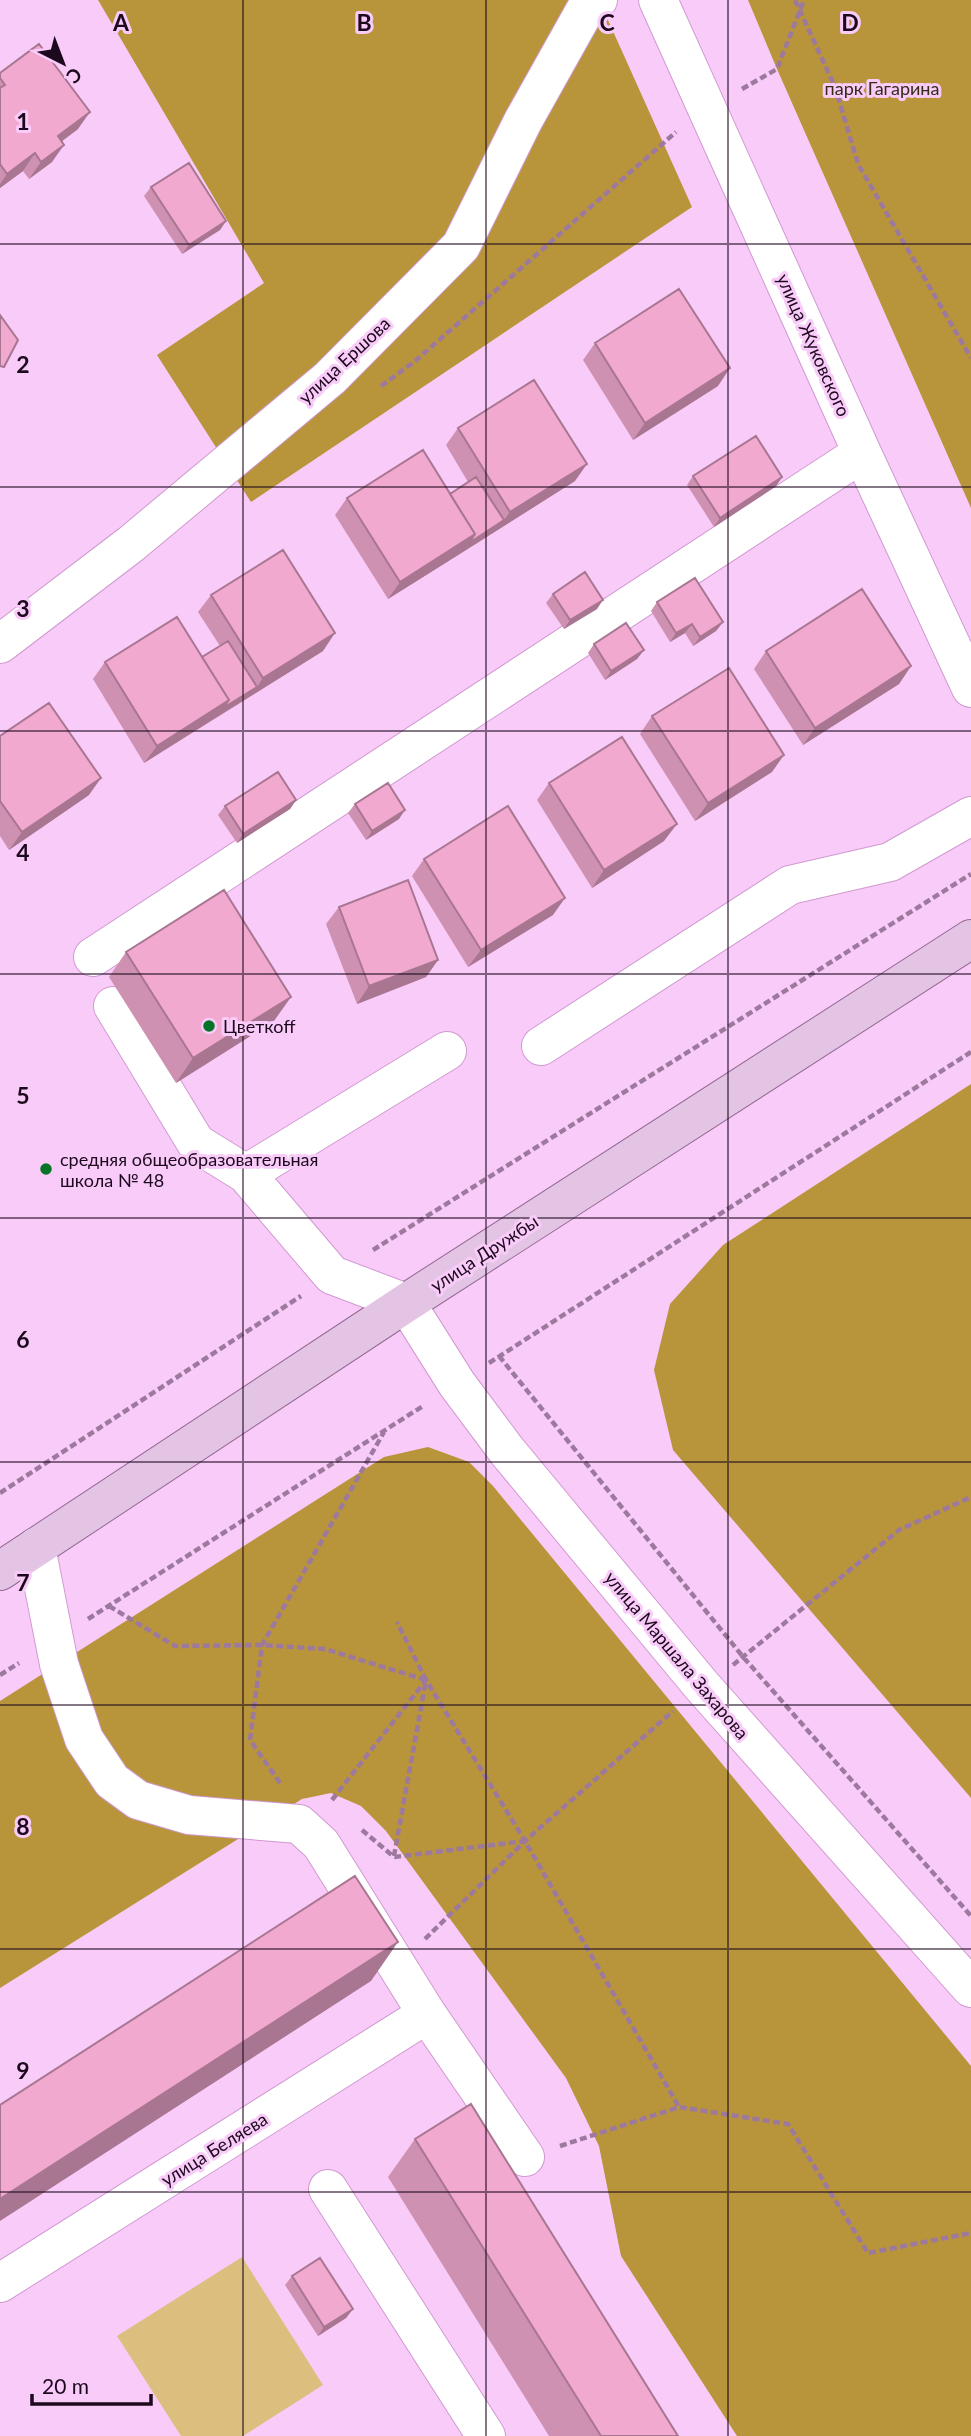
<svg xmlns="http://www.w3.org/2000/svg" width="971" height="2436" font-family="Lato,sans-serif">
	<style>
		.green { fill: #dcbf7f }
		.forest { fill: #b8943b }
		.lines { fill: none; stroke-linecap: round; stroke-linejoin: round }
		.minor-casing { stroke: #d09ad0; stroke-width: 40 }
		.major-casing { stroke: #936993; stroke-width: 40 }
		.path { stroke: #9d7a9d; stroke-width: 4.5; stroke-dasharray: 7 3.5; stroke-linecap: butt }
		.minor { stroke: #fff; stroke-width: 38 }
		.major { stroke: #e4c4e4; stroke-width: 38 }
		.wall { fill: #cf91b2 }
		.shaded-wall { fill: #a97691 }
		.building { fill: #f1a9cf; stroke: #a97691; stroke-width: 2 }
		.grid { fill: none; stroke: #1d091d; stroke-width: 2; stroke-opacity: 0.55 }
		.poi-dot { fill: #067427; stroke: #f9cbf9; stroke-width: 2.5 }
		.labels { text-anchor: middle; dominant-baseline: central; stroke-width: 6; stroke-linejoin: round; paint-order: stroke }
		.park-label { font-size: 18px; fill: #342c18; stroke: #f9cbf9 }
		.street-label { font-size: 18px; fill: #1d091d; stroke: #f9cbf9 }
		.poi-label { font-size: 18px; fill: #1d091d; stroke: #f9cbf9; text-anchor: start }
		.grid-label { font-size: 23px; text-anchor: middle; font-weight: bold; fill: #1d091d; stroke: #f9cbf9; stroke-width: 6; stroke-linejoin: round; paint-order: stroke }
	</style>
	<rect width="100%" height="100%" fill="#f9cbf9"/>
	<path class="green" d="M 242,2257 L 323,2385 L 243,2436 L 181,2436 L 117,2336 Z"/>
	<path class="forest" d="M 98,0 L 599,0 L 692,207 L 251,502 L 157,355 L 264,283 Z
		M 748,0 L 971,0 L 971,508 L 777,69 Z
		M 971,1084 L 971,1798 L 673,1450 L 654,1370 L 670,1304 L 723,1245 Z
		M 428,1447 L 469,1462 L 493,1486 L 971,2066 L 971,2436 L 737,2436 L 621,2256 L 599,2146 L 566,2078 L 386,1831 L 361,1806 L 331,1793 L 302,1799 L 0,1988 L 0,1701 L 384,1457 Z"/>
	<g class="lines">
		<defs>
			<path id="minor" d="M 658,0 L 862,453 L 971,688
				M 0,644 L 131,544 L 330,378 L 461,246 L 523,121 L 584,12 L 598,0
				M 93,957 L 862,453
				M 113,1006 L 196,1143 L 246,1174 L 332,1275 L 406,1303 L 457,1384 L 507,1451 L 702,1686 L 971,1988
				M 541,1046 L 790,885 L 890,862 L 971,816
				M 246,1174 L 447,1051
				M 36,1547 L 59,1664 L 84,1739 L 112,1781 L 138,1800 L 189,1815 L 299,1824 L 321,1844 L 427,2014 L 525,2157
				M 328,2189 L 486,2436
				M 0,2283 L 427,2014"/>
			<path id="major" d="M 0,1571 L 406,1303 L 971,939"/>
		</defs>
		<use href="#minor" class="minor-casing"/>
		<use href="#major" class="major-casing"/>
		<path class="path" d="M 795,0 L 835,87 L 858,164 L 971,358
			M 742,89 L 777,69 L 804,0
			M 381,386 L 414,362 L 676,132
			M 373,1250 L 971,874
			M 499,1356 L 744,1658 L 971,1916
			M 489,1363 L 971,1052
			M 0,1493 L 301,1296
			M 109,1606 L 175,1646 L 262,1645 L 325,1649 L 426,1680
			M 88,1619 L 423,1406
			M 733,1665 L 899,1530 L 971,1497
			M 0,1675 L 19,1663
			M 280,1783 L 250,1740 L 262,1645 L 384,1432
			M 332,1800 L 426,1680 L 525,1841
			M 362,1830 L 394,1857 L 525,1841 L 679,2107
			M 394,1856 L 426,1680 L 397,1622
			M 425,1939 L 525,1841 L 673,1711
			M 560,2146 L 679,2107 L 788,2124 L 868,2253 L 971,2233"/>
		<use href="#minor" class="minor"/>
		<use href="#major" class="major"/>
	</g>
	<path class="wall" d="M 0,73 L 78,129 L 62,141 L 52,162 L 29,179 L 23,171 L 0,188 Z
		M 151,187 L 226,221 L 220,230 L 182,254 L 144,196 Z
		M 595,343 L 718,386 L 633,440 L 583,360 Z
		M 458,428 L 575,481 L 388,599 L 335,515 L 347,498 L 450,494 L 468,482 L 446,445 Z
		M 693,476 L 782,477 L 776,486 L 714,527 L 687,485 Z
		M 553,594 L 597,609 L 564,629 L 546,603 Z
		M 211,595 L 323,651 L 144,763 L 93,679 L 105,662 L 202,657 L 220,646 L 198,612 Z
		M 657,602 L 723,622 L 716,631 L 693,646 L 685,633 L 670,642 L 651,611 Z
		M 594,644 L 644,650 L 637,659 L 605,680 L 588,653 Z
		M 766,651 L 911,666 L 899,684 L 803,745 L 754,669 Z
		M 652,716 L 772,772 L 695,821 L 640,734 Z
		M 0,736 L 89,795 L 9,850 L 0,836 Z
		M 549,783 L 664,841 L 592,888 L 537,800 Z
		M 296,800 L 290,809 L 237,843 L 218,815 L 225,806 Z
		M 355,804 L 399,819 L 366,840 L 348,813 Z
		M 424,859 L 553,915 L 468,967 L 412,876 Z
		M 339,907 L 438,960 L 426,977 L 357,1004 L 326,924 Z
		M 126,952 L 274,1021 L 176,1083 L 109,977 Z
		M 415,2139 L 678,2436 L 549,2436 L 388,2177 Z
		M 292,2276 L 353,2309 L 346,2318 L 318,2336 L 285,2285 Z"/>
	<path class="shaded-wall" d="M 90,112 L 78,129 L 45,154 L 58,136 Z
		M 64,145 L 52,162 L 29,179 L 41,162 Z
		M 35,153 L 23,171 L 0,188 L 0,184 L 7,174 Z
		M 226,221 L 220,230 L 182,254 L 189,245 Z
		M 730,368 L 718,386 L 633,440 L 645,423 Z
		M 587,464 L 575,481 L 463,552 L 469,543 L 504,520 L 510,512 Z
		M 782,477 L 776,486 L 714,527 L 720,518 Z
		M 475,534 L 463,552 L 388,599 L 400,582 Z
		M 603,600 L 597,609 L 564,629 L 570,620 Z
		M 723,622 L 716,631 L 693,646 L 700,637 Z
		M 692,624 L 685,633 L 670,642 L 676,633 Z
		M 335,633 L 323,651 L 217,717 L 223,708 L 257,687 L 263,678 Z
		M 644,650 L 637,659 L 605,680 L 611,671 Z
		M 911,666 L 899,684 L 803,745 L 815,728 Z
		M 229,700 L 217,717 L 144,763 L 157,746 Z
		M 784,755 L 772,772 L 695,821 L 708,803 Z
		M 101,778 L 89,795 L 9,850 L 22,832 Z
		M 296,800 L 290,809 L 237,843 L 243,834 Z
		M 405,810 L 399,819 L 366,840 L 372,831 Z
		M 677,824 L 664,841 L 592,888 L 604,870 Z
		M 565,898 L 553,915 L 468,967 L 481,950 Z
		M 438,960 L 426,977 L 357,1004 L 369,986 Z
		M 291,997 L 274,1021 L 176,1083 L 193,1058 Z
		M 398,1942 L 371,1981 L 0,2221 L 0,2199 Z
		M 353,2309 L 346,2318 L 318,2336 L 324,2327 Z"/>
	<path class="building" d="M 39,44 L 90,112 L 58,136 L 64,145 L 41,162 L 35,153 L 7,174 L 0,164 L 0,88 L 5,85 L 0,78 L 0,73 Z
		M 189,163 L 226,221 L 189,245 L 151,187 Z
		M 679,289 L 730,368 L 645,423 L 595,343 Z
		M 0,315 L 18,340 L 4,367 L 0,366 Z
		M 534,380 L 587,464 L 510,512 L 458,428 Z
		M 756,436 L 782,477 L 720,518 L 693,476 Z
		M 423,450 L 475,534 L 400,582 L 347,498 Z
		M 476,477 L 504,520 L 469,543 L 475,534 L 450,494 Z
		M 283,550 L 335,633 L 263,678 L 211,595 Z
		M 585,572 L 603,600 L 570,620 L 553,594 Z
		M 695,578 L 723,622 L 700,637 L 692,624 L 676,633 L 657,602 Z
		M 862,589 L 911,666 L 815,728 L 766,651 Z
		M 177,617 L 229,700 L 157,746 L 105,662 Z
		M 626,623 L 644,650 L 611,671 L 594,644 Z
		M 228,641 L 257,687 L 223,708 L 229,700 L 202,657 Z
		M 729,668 L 784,755 L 708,803 L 652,716 Z
		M 49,703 L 101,778 L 22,832 L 0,801 L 0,736 Z
		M 622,737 L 677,824 L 604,870 L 549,783 Z
		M 278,772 L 296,800 L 243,834 L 225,806 Z
		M 388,783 L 405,810 L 372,831 L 355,804 Z
		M 508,806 L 565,898 L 481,950 L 424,859 Z
		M 408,880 L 438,960 L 369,986 L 339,907 Z
		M 224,890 L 291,997 L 193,1058 L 126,952 Z
		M 355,1876 L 398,1942 L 0,2199 L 0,2105 Z
		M 471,2104 L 678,2436 L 601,2436 L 415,2139 Z
		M 320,2258 L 353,2309 L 324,2327 L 292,2276 Z"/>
	<path class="grid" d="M 243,0 L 243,2436M 486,0 L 486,2436M 728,0 L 728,2436M 0,244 L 971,244M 0,487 L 971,487M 0,731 L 971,731M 0,974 L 971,974M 0,1218 L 971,1218M 0,1462 L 971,1462M 0,1705 L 971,1705M 0,1949 L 971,1949M 0,2192 L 971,2192"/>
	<g class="poi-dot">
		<circle cx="209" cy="1026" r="7"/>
		<circle cx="46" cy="1169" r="7"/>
	</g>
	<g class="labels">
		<g class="park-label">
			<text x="882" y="88">парк Гагарина</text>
		</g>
		<g class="street-label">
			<text transform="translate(814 345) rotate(66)">улица Жуковского</text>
			<text transform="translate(344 360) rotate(-43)">улица Ершова</text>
			<text transform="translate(484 1253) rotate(-33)">улица Дружбы</text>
			<text transform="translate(677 1655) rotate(50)">улица Маршала Захарова</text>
			<text transform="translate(214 2149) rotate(-32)">улица Беляева</text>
		</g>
		<g class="poi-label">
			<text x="223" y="1026">Цветкоff</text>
			<text x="60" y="1159">средняя общеобразовательная<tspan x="60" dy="21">школа № 48</tspan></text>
		</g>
	</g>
	<g class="grid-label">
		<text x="121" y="31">A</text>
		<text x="364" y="31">B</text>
		<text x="607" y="31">C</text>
		<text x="850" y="31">D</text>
		<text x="23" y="130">1</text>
		<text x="23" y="373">2</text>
		<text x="23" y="617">3</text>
		<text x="23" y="861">4</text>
		<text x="23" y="1104">5</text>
		<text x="23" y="1348">6</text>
		<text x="23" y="1591">7</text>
		<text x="23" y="1835">8</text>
		<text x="23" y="2079">9</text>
	</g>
	<g transform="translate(63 63) rotate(138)" stroke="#f9cbf9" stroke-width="5" paint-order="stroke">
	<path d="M0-5L12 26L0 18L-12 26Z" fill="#1d091d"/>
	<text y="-10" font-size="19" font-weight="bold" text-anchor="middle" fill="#1d091d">С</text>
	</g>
	<path d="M32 2394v10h119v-10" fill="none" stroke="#1d091d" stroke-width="3.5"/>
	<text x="42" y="2394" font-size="21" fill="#1d091d" stroke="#f9cbf9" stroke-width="5" paint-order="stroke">20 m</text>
</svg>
